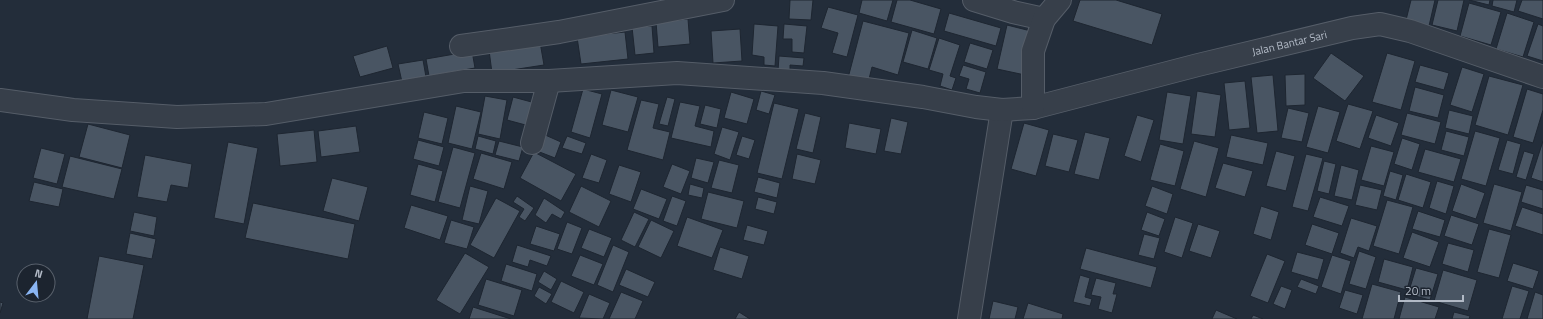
<svg xmlns="http://www.w3.org/2000/svg" width="1543" height="319" font-family="'Titillium Web',sans-serif">
	<style>
		.building { fill: #495563; stroke: #1e2631 }
		.lines { fill: none; stroke-linecap: round; stroke-linejoin: round }
		.minor-casing { stroke: #555d68; stroke-width: 24 }
		.tertiary-casing { stroke: #555d68; stroke-width: 24 }
		.minor { stroke: #373f4a; stroke-width: 22 }
		.tertiary { stroke: #373f4a; stroke-width: 22 }
		.labels { text-anchor: middle; dominant-baseline: central; stroke-width: 4; stroke-linejoin: round; paint-order: stroke }
		.street-label { font-size: 11px; fill: #b2bac6; stroke: #1c242f }
	</style>
	<rect width="100%" height="100%" fill="#232d3a"/>
	<path class="building" d="M 790,0 L 813,0 L 811,20 L 789,19 Z
		M 862,0 L 893,0 L 887,21 L 859,13 Z
		M 897,0 L 910,0 L 941,9 L 934,34 L 891,22 Z
		M 1080,0 L 1116,0 L 1162,14 L 1152,45 L 1073,21 Z
		M 1411,0 L 1435,0 L 1429,26 L 1406,20 Z
		M 1438,0 L 1464,0 L 1457,31 L 1432,25 Z
		M 1469,0 L 1490,0 L 1489,5 Z
		M 1493,0 L 1517,0 L 1514,12 L 1492,6 Z
		M 1522,0 L 1543,0 L 1543,19 L 1518,11 Z
		M 1469,3 L 1501,12 L 1491,45 L 1460,36 Z
		M 828,7 L 858,15 L 847,57 L 832,53 L 838,33 L 821,28 Z
		M 949,13 L 1001,28 L 996,46 L 944,31 Z
		M 1507,13 L 1534,22 L 1523,57 L 1496,49 Z
		M 688,19 L 690,44 L 658,47 L 656,22 Z
		M 863,21 L 909,33 L 898,75 L 872,67 L 868,83 L 848,78 Z
		M 754,24 L 778,26 L 775,66 L 764,65 L 764,57 L 752,55 Z
		M 784,24 L 807,26 L 804,53 L 792,52 L 792,39 L 783,39 Z
		M 1538,24 L 1543,26 L 1543,61 L 1527,56 Z
		M 1007,25 L 1035,32 L 1025,75 L 997,69 Z
		M 652,26 L 654,53 L 635,55 L 632,27 Z
		M 740,29 L 742,61 L 713,63 L 711,31 Z
		M 912,30 L 937,38 L 928,69 L 903,62 Z
		M 625,32 L 628,59 L 581,64 L 577,37 Z
		M 939,38 L 960,45 L 950,76 L 956,78 L 952,90 L 940,86 L 943,74 L 929,70 Z
		M 540,42 L 544,65 L 492,73 L 489,50 Z
		M 970,43 L 993,50 L 987,69 L 964,62 Z
		M 387,46 L 393,68 L 360,77 L 353,56 Z
		M 472,51 L 475,68 L 429,76 L 426,59 Z
		M 1331,53 L 1364,76 L 1345,101 L 1313,78 Z
		M 1387,53 L 1415,61 L 1401,110 L 1372,102 Z
		M 779,56 L 804,58 L 803,66 L 790,65 L 790,72 L 778,71 Z
		M 423,60 L 426,77 L 402,82 L 398,64 Z
		M 963,65 L 986,72 L 980,93 L 966,89 L 969,79 L 959,76 Z
		M 1420,65 L 1449,73 L 1444,90 L 1415,82 Z
		M 1462,67 L 1484,74 L 1472,112 L 1450,105 Z
		M 1305,74 L 1305,105 L 1286,106 L 1285,75 Z
		M 1273,75 L 1278,131 L 1257,133 L 1251,77 Z
		M 1489,76 L 1523,85 L 1508,135 L 1475,125 Z
		M 1245,81 L 1250,128 L 1229,130 L 1224,83 Z
		M 1415,87 L 1444,95 L 1438,118 L 1409,111 Z
		M 583,89 L 602,94 L 590,138 L 571,132 Z
		M 1527,89 L 1543,94 L 1543,110 L 1533,143 L 1513,137 Z
		M 611,90 L 638,97 L 628,132 L 602,125 Z
		M 761,91 L 775,95 L 769,114 L 756,110 Z
		M 1197,91 L 1221,95 L 1215,137 L 1191,134 Z
		M 731,92 L 754,99 L 747,124 L 724,118 Z
		M 1167,92 L 1191,96 L 1183,144 L 1159,140 Z
		M 485,96 L 507,100 L 500,139 L 478,134 Z
		M 513,97 L 539,104 L 533,127 L 507,120 Z
		M 667,97 L 675,99 L 668,126 L 659,124 Z
		M 641,100 L 659,104 L 653,128 L 670,132 L 663,160 L 627,150 Z
		M 680,102 L 700,106 L 695,126 L 714,131 L 711,147 L 671,138 Z
		M 774,103 L 799,109 L 782,179 L 757,173 Z
		M 1348,104 L 1373,111 L 1360,149 L 1336,141 Z
		M 705,105 L 721,109 L 717,128 L 700,124 Z
		M 456,106 L 481,112 L 472,149 L 448,143 Z
		M 1318,106 L 1340,112 L 1328,153 L 1306,147 Z
		M 1288,108 L 1309,113 L 1302,142 L 1281,138 Z
		M 1449,110 L 1473,116 L 1469,134 L 1445,128 Z
		M 424,112 L 448,118 L 442,144 L 418,138 Z
		M 805,113 L 821,117 L 813,153 L 796,149 Z
		M 1407,113 L 1441,122 L 1435,144 L 1401,135 Z
		M 1137,115 L 1154,120 L 1141,162 L 1124,156 Z
		M 1376,115 L 1399,123 L 1391,146 L 1368,138 Z
		M 891,118 L 908,122 L 901,154 L 884,151 Z
		M 849,123 L 881,129 L 876,154 L 845,148 Z
		M 1024,123 L 1049,130 L 1036,176 L 1011,169 Z
		M 88,124 L 130,135 L 122,168 L 79,157 Z
		M 356,126 L 360,152 L 321,157 L 318,131 Z
		M 722,127 L 739,132 L 730,160 L 714,154 Z
		M 314,130 L 317,162 L 280,166 L 277,134 Z
		M 1446,131 L 1469,137 L 1464,156 L 1441,150 Z
		M 1475,131 L 1500,138 L 1486,186 L 1461,179 Z
		M 1085,132 L 1110,138 L 1099,180 L 1074,174 Z
		M 543,134 L 561,142 L 555,158 L 537,151 Z
		M 1053,134 L 1078,140 L 1069,172 L 1045,166 Z
		M 1231,135 L 1268,143 L 1263,165 L 1226,157 Z
		M 478,136 L 496,141 L 493,154 L 475,149 Z
		M 567,136 L 586,143 L 582,154 L 562,148 Z
		M 742,136 L 755,140 L 749,159 L 736,155 Z
		M 1402,138 L 1420,144 L 1412,170 L 1394,164 Z
		M 418,140 L 444,147 L 439,166 L 413,159 Z
		M 1507,140 L 1521,144 L 1513,174 L 1498,170 Z
		M 499,141 L 523,147 L 519,161 L 495,155 Z
		M 1194,141 L 1219,148 L 1206,197 L 1180,189 Z
		M 1543,141 L 1543,182 L 1531,178 Z
		M 228,142 L 258,148 L 244,224 L 214,218 Z
		M 1160,144 L 1184,151 L 1175,186 L 1150,180 Z
		M 1371,146 L 1394,152 L 1384,186 L 1361,180 Z
		M 453,147 L 475,153 L 460,208 L 438,202 Z
		M 41,148 L 65,154 L 57,184 L 33,178 Z
		M 1425,149 L 1461,159 L 1454,182 L 1418,172 Z
		M 1276,151 L 1295,156 L 1286,191 L 1266,186 Z
		M 1524,151 L 1534,154 L 1526,180 L 1516,177 Z
		M 534,152 L 576,174 L 561,201 L 520,178 Z
		M 481,153 L 512,162 L 504,189 L 473,179 Z
		M 591,154 L 607,160 L 599,183 L 582,178 Z
		M 797,154 L 821,160 L 815,184 L 792,179 Z
		M 1306,154 L 1323,158 L 1308,211 L 1292,207 Z
		M 145,155 L 192,164 L 188,188 L 171,185 L 167,202 L 137,197 Z
		M 70,156 L 122,169 L 114,199 L 62,187 Z
		M 696,158 L 714,162 L 708,183 L 691,178 Z
		M 719,160 L 739,165 L 732,193 L 711,188 Z
		M 1324,161 L 1336,164 L 1329,194 L 1317,191 Z
		M 1223,163 L 1253,171 L 1245,197 L 1215,188 Z
		M 418,164 L 443,171 L 435,202 L 410,195 Z
		M 672,164 L 690,171 L 681,194 L 663,187 Z
		M 619,165 L 641,172 L 631,202 L 609,194 Z
		M 1341,165 L 1359,170 L 1352,200 L 1334,196 Z
		M 1390,171 L 1403,175 L 1396,200 L 1383,196 Z
		M 1406,174 L 1431,182 L 1423,208 L 1398,200 Z
		M 758,177 L 780,183 L 777,198 L 754,192 Z
		M 332,178 L 368,187 L 359,221 L 323,211 Z
		M 1437,181 L 1454,186 L 1446,214 L 1429,208 Z
		M 34,182 L 63,189 L 59,207 L 29,201 Z
		M 690,184 L 704,188 L 702,198 L 688,195 Z
		M 1461,184 L 1485,193 L 1476,219 L 1452,211 Z
		M 1494,184 L 1522,192 L 1511,231 L 1483,223 Z
		M 1360,185 L 1382,190 L 1377,210 L 1355,205 Z
		M 1526,185 L 1543,190 L 1543,209 L 1521,202 Z
		M 470,186 L 488,191 L 479,224 L 462,220 Z
		M 581,186 L 611,201 L 599,227 L 569,212 Z
		M 1152,186 L 1173,194 L 1167,214 L 1145,206 Z
		M 641,189 L 667,199 L 659,219 L 633,209 Z
		M 708,192 L 744,201 L 737,228 L 701,219 Z
		M 517,196 L 534,208 L 525,221 L 519,217 L 524,209 L 513,202 Z
		M 672,196 L 686,201 L 677,226 L 663,221 Z
		M 758,197 L 777,202 L 774,214 L 755,209 Z
		M 1320,197 L 1349,206 L 1342,226 L 1313,217 Z
		M 496,198 L 520,211 L 494,258 L 470,245 Z
		M 544,198 L 565,212 L 561,219 L 552,214 L 546,223 L 535,215 Z
		M 1387,200 L 1413,207 L 1399,254 L 1373,246 Z
		M 253,203 L 355,224 L 348,259 L 245,238 Z
		M 411,205 L 448,216 L 440,240 L 404,228 Z
		M 1261,206 L 1279,212 L 1271,240 L 1253,234 Z
		M 1522,207 L 1543,214 L 1543,235 L 1515,226 Z
		M 1418,211 L 1445,220 L 1440,237 L 1412,229 Z
		M 134,212 L 157,217 L 154,236 L 130,231 Z
		M 634,212 L 649,219 L 635,247 L 621,240 Z
		M 1147,212 L 1165,219 L 1159,236 L 1141,230 Z
		M 1451,215 L 1479,224 L 1472,245 L 1444,236 Z
		M 687,217 L 723,230 L 712,258 L 677,246 Z
		M 1175,217 L 1193,223 L 1182,258 L 1164,252 Z
		M 1351,218 L 1377,226 L 1369,251 L 1358,247 L 1354,258 L 1340,253 Z
		M 451,220 L 474,227 L 467,249 L 444,243 Z
		M 651,220 L 674,231 L 661,258 L 638,247 Z
		M 567,222 L 582,228 L 572,254 L 557,249 Z
		M 1198,224 L 1220,231 L 1211,258 L 1189,251 Z
		M 1312,224 L 1339,233 L 1332,254 L 1305,245 Z
		M 747,225 L 768,231 L 764,245 L 743,240 Z
		M 536,226 L 560,234 L 554,251 L 530,244 Z
		M 589,229 L 612,238 L 604,257 L 581,248 Z
		M 1489,229 L 1511,235 L 1499,278 L 1477,272 Z
		M 1412,232 L 1439,242 L 1430,267 L 1403,258 Z
		M 130,233 L 156,239 L 152,259 L 126,254 Z
		M 1144,234 L 1160,238 L 1154,259 L 1138,255 Z
		M 1448,243 L 1474,250 L 1468,272 L 1442,264 Z
		M 517,245 L 551,256 L 547,266 L 530,260 L 528,267 L 512,262 Z
		M 613,245 L 629,252 L 613,292 L 597,285 Z
		M 720,247 L 749,256 L 742,279 L 713,270 Z
		M 1086,248 L 1157,267 L 1151,288 L 1080,269 Z
		M 1359,251 L 1376,257 L 1366,289 L 1349,284 Z
		M 1297,252 L 1324,259 L 1318,280 L 1291,272 Z
		M 465,253 L 489,267 L 460,314 L 436,300 Z
		M 1267,254 L 1285,261 L 1268,303 L 1250,296 Z
		M 580,255 L 603,264 L 594,285 L 571,276 Z
		M 1332,255 L 1351,261 L 1341,294 L 1321,287 Z
		M 99,256 L 144,265 L 133,319 L 87,319 Z
		M 1384,259 L 1413,267 L 1407,290 L 1378,282 Z
		M 1513,263 L 1539,271 L 1533,289 L 1507,281 Z
		M 506,264 L 537,274 L 532,291 L 501,281 Z
		M 1416,268 L 1438,274 L 1430,300 L 1408,294 Z
		M 626,269 L 655,282 L 648,297 L 619,285 Z
		M 1443,270 L 1477,280 L 1468,311 L 1434,301 Z
		M 544,271 L 557,279 L 551,290 L 538,282 Z
		M 1080,275 L 1090,278 L 1085,297 L 1092,299 L 1090,306 L 1073,302 Z
		M 1096,278 L 1116,283 L 1113,294 L 1117,294 L 1112,313 L 1098,309 L 1101,297 L 1091,295 Z
		M 486,279 L 522,290 L 514,316 L 478,305 Z
		M 1301,279 L 1319,286 L 1316,294 L 1297,287 Z
		M 561,281 L 584,292 L 574,313 L 551,302 Z
		M 1372,284 L 1401,292 L 1394,319 L 1362,319 Z
		M 1281,286 L 1292,290 L 1285,309 L 1273,304 Z
		M 1512,286 L 1529,291 L 1520,319 L 1502,319 Z
		M 539,287 L 552,294 L 546,304 L 534,296 Z
		M 1345,290 L 1363,295 L 1357,314 L 1339,308 Z
		M 621,292 L 643,301 L 635,319 L 609,319 Z
		M 1535,292 L 1543,295 L 1543,319 L 1527,319 Z
		M 589,294 L 610,303 L 603,319 L 579,318 Z
		M 1405,297 L 1439,307 L 1435,319 L 1399,319 Z
		M 993,301 L 1018,307 L 1015,319 L 989,319 Z
		M 0,302 L 3,303 L 0,313 Z
		M 1028,303 L 1063,314 L 1062,319 L 1023,319 Z
		M 473,307 L 511,319 L 469,319 Z
		M 1216,310 L 1237,319 L 1212,319 Z
		M 739,312 L 750,319 L 735,319 Z
		M 1454,312 L 1470,316 L 1469,319 L 1452,319 Z
		M 1253,315 L 1263,319 L 1251,319 Z"/>
	<g class="lines">
		<defs>
			<path id="minor" d="M 974,0 L 1013,12 L 1044,19
				M 461,46 L 559,32 L 723,0
				M 532,143 L 549,81
				M 969,319 L 1002,110"/>
			<g id="tertiary">
				<path id="s1" d="M 0,100 L 73,110 L 177,117 L 266,114 L 464,81 L 549,81 L 677,73 L 823,83 L 923,97 L 976,107 L 1002,110 L 1033,108 L 1198,65 L 1352,28 L 1380,24 L 1410,31 L 1543,77"/>
				<path d="M 1033,108 L 1033,51 L 1044,19 L 1060,0"/>
			</g>
		</defs>
		<use href="#minor" class="minor-casing"/>
		<use href="#tertiary" class="tertiary-casing"/>
		<use href="#minor" class="minor"/>
		<use href="#tertiary" class="tertiary"/>
	</g>
	<g class="labels">
		<g class="street-label">
			<text stroke="none"><textPath href="#s1" startOffset="1304">Jalan Bantar Sari</textPath></text>
		</g>
	</g>
	<g transform="translate(36 283) rotate(16)"><circle r="19" fill="#1c242f" stroke="#58606b"/>
	<path d="M0-3L7 15L0 10L-7 15Z" fill="#8ab5f3"/>
	<text y="-6" font-size="11" font-weight="bold" text-anchor="middle" fill="#b2bac6">N</text>
	</g>
	<path d="M1399 295v6h64v-6" fill="none" stroke="#b2bac6" stroke-width="2"/>
	<text x="1405" y="295" font-size="12" fill="#b2bac6" stroke="#1c242f" stroke-width="3" paint-order="stroke">20 m</text>
</svg>
